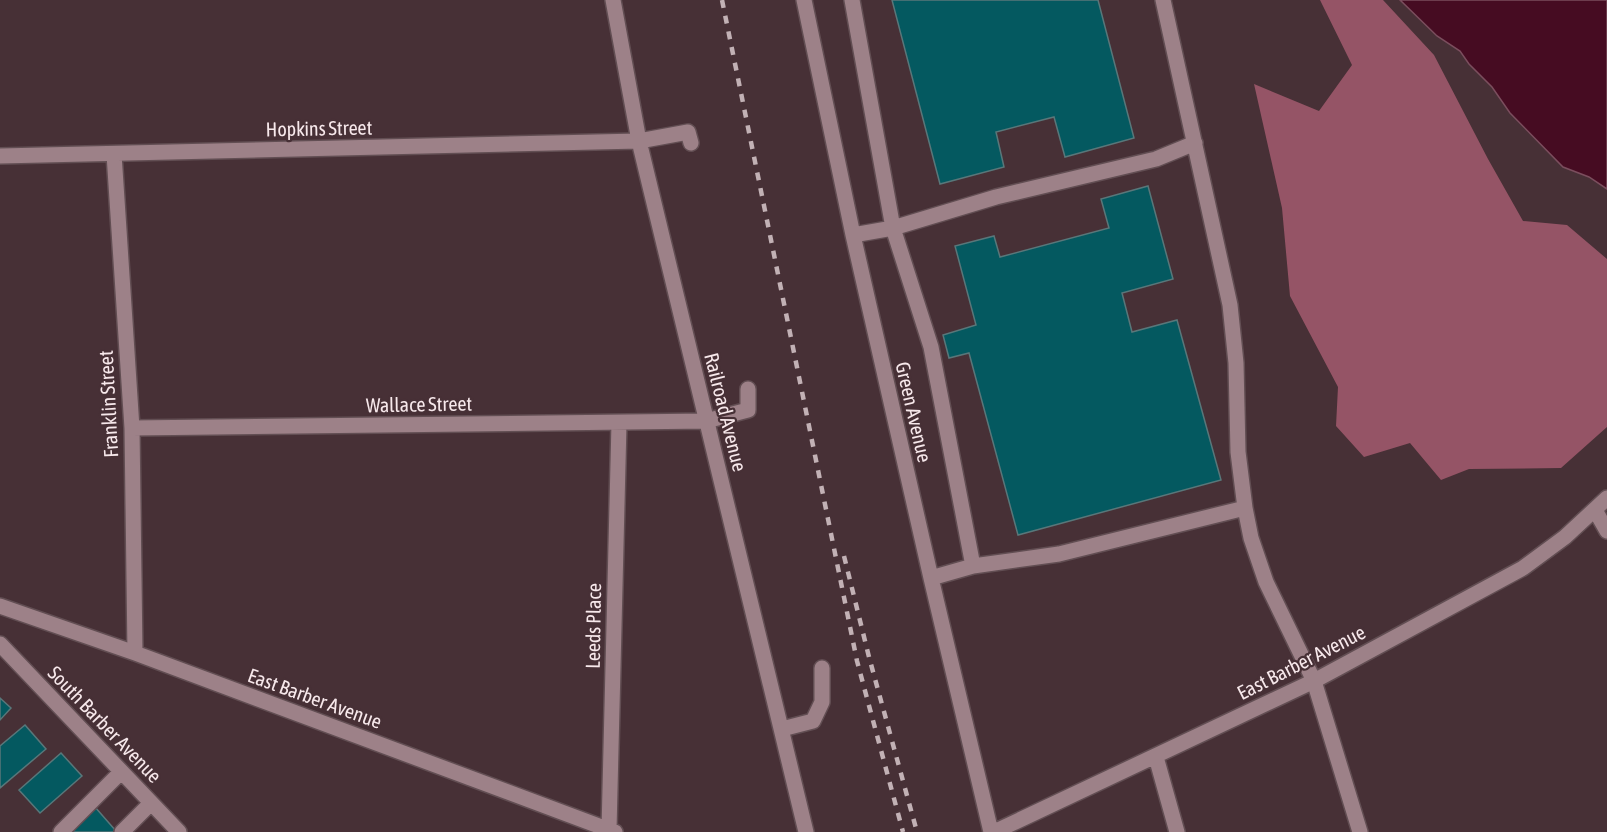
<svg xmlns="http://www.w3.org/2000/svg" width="1607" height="832" font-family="'Asap Condensed',sans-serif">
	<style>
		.forest { fill: #955466 }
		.water { fill: #460c22; stroke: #7b4e5e; stroke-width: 1.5 }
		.building { fill: #045960; stroke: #59777a; stroke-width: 1.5 }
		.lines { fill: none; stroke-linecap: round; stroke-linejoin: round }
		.minor-casing { stroke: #624e53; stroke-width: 18 }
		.minor { stroke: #9d8188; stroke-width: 15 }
		.rail { stroke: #c2b1b5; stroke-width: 4.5; stroke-dasharray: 8 8; stroke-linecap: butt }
		.labels { text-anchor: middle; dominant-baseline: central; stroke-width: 4.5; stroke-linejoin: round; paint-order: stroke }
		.street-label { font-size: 20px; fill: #f7e8eb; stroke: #473036 }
	</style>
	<rect width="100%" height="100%" fill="#473036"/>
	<path class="forest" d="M 1320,0 L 1383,0 L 1434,55 L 1488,159 L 1523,221 L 1567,225 L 1607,259 L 1607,427 L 1561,468 L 1469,469 L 1441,480 L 1410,443 L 1364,457 L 1336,426 L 1338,387 L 1290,296 L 1282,208 L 1254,84 L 1319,111 L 1352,65 Z"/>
	<path class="water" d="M 1400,0 L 1607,0 L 1607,189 L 1589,177 L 1563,167 L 1510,113 L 1492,87 L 1469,64 L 1460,51 L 1437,36 Z"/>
	<path class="building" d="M 892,0 L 1098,0 L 1134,138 L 1065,157 L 1054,117 L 996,132 L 1004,167 L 940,184 Z
		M 1148,186 L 1173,279 L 1122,293 L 1132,332 L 1177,320 L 1221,480 L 1018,535 L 969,353 L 949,358 L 943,335 L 976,325 L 955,246 L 994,236 L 1000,257 L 1109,228 L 1101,199 Z
		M 0,698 L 11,708 L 0,720 Z
		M 25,725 L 46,749 L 0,788 L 0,746 Z
		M 61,753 L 82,776 L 40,813 L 19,790 Z
		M 95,807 L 116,831 L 114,832 L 67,832 Z"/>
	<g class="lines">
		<defs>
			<path id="minor" d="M 613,0 L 639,141 L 806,832
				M 804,0 L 853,235 L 931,578 L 991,832
				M 852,0 L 893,228 L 931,347 L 973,566
				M 1163,0 L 1230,305 L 1236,363 L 1238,452 L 1245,508 L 1251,538 L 1266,582 L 1314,681 L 1360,832
				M 114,154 L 132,428 L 135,653
				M 0,156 L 639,141 L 688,132 L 691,143
				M 853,235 L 893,228 L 996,197 L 1156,159 L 1195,143
				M 132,428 L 706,421 L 748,410 L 748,389
				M 1595,510 L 1607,531
				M 931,578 L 973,566 L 1059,554 L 1245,508
				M 0,606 L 135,653 L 615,832
				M 0,644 L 179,832
				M 782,729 L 813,721 L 822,702 L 822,668
				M 1156,757 L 1177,832
				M 609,830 L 619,423
				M 61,832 L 121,772
				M 122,832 L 151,803
				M 994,832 L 1314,681 L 1523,568 L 1565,537 L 1607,498"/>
		</defs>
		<use href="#minor" class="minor-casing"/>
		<use href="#minor" class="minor"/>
		<path class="rail" d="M 722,0 L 857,661 L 903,832
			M 844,556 L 869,657 L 917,832"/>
	</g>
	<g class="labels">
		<g class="street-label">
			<text transform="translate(319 128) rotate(-1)">Hopkins Street</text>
			<text transform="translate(108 404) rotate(-93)">Franklin Street</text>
			<text transform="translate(419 404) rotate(-1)">Wallace Street</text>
			<text transform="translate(726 412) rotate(76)">Railroad Avenue</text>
			<text transform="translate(914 412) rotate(77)">Green Avenue</text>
			<text transform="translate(593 626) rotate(-89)">Leeds Place</text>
			<text transform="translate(1301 662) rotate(-27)">East Barber Avenue</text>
			<text transform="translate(315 698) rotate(20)">East Barber Avenue</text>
			<text transform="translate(105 724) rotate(46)">South Barber Avenue</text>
		</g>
	</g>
</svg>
